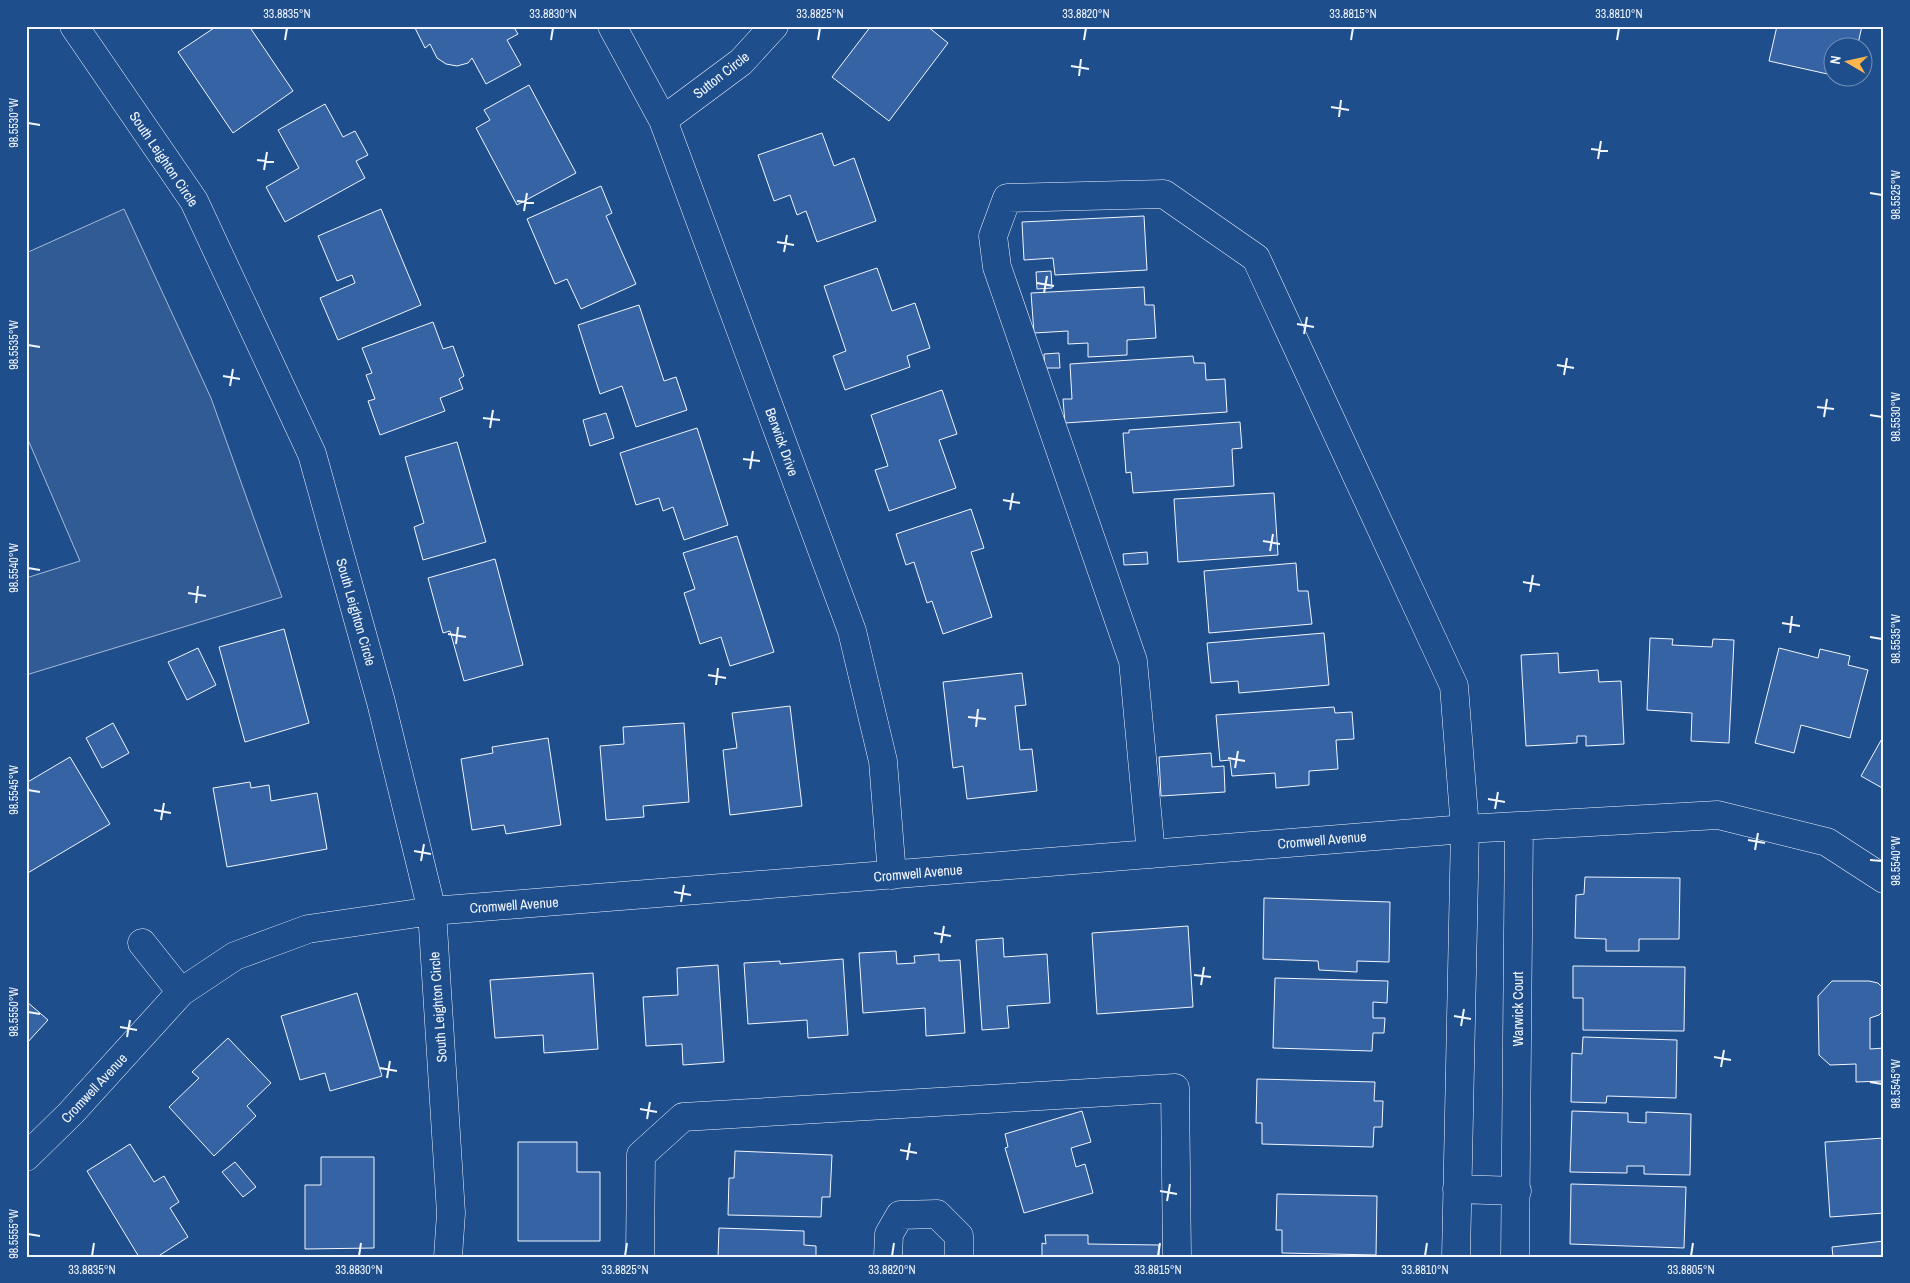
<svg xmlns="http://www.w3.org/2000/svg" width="1910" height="1283" font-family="'Archivo Narrow',sans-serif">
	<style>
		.built { fill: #305b95; stroke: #a8bbd7 }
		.building { fill: #3563a3; stroke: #f2f6ff }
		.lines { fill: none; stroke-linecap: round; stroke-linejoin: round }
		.minor-casing { stroke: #f2f6ff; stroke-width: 29 }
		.minor { stroke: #1f4e8c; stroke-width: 28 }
		.ticks { fill: none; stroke: #f2f6ff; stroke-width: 2 }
		.labels { text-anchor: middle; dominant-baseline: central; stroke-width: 4; stroke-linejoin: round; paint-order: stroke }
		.street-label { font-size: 14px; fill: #f2f6ff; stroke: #1f4e8c }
		.neatline { fill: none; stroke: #f2f6ff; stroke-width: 2 }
		.ticks-label { font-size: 12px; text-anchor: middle; fill: #f2f6ff }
	</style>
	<rect width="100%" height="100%" fill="#1f4e8c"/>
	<path class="built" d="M 124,209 L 211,398 L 282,597 L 26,675 L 26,578 L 80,561 L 26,435 L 26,253 Z"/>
	<path class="building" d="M 217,26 L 249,26 L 293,91 L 233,133 L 178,52 Z
		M 414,26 L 513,26 L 518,34 L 507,40 L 521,65 L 486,84 L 472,58 L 468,63 L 457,66 L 446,64 L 437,58 L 430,44 L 425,48 Z
		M 871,26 L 927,26 L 948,43 L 889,121 L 832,77 Z
		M 1777,26 L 1862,26 L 1857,48 L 1832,48 L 1832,75 L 1769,61 Z
		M 529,85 L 576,173 L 517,205 L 476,128 L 490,120 L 484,110 Z
		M 325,104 L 343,137 L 355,131 L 368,155 L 356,161 L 365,178 L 285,222 L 266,187 L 299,168 L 278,130 Z
		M 822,133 L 834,166 L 854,158 L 876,221 L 817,242 L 806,211 L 797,215 L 790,195 L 774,201 L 758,155 Z
		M 601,186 L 612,213 L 606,216 L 636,284 L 581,309 L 567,279 L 555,284 L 527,219 Z
		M 381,209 L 421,305 L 338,340 L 320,298 L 355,283 L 352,275 L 337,281 L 318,236 Z
		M 1144,216 L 1147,270 L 1055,275 L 1053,258 L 1024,260 L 1022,222 Z
		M 877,268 L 892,311 L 915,303 L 930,348 L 907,356 L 910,367 L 845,390 L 833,356 L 846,351 L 824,286 Z
		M 1051,271 L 1052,288 L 1037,289 L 1036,272 Z
		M 1144,287 L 1145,305 L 1154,305 L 1156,338 L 1127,340 L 1127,355 L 1088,357 L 1088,343 L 1068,344 L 1068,331 L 1034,333 L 1031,293 Z
		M 639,305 L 664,381 L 676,377 L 687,410 L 636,427 L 622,386 L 600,394 L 578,325 Z
		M 433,322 L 443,349 L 453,346 L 464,376 L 459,379 L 463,389 L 440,398 L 445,411 L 380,435 L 368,401 L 375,399 L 366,375 L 372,373 L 362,348 Z
		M 1059,353 L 1060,368 L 1045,368 L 1044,354 Z
		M 1193,356 L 1194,363 L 1205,363 L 1206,380 L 1225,379 L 1227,412 L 1065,423 L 1063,399 L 1072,399 L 1070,364 Z
		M 942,390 L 957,434 L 939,440 L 956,488 L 889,511 L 875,470 L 888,466 L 871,415 Z
		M 606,413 L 614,438 L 590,446 L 583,420 Z
		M 1240,422 L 1242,448 L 1232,449 L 1234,486 L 1133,493 L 1131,472 L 1126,473 L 1123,433 L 1129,433 L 1129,430 Z
		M 697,428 L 728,525 L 684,540 L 673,507 L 663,511 L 659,498 L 636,505 L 620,453 Z
		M 457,442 L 486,542 L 423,560 L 414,527 L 424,523 L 405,457 Z
		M 1274,493 L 1278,555 L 1178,562 L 1174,499 Z
		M 971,509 L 984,548 L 971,552 L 992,617 L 943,634 L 932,601 L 927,603 L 914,562 L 906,565 L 896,534 Z
		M 737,536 L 774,652 L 730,666 L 721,637 L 700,644 L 684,593 L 695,589 L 683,553 Z
		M 1147,552 L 1148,564 L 1124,565 L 1123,554 Z
		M 495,559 L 523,665 L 464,681 L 450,631 L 443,633 L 428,578 Z
		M 1296,563 L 1298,591 L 1308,591 L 1312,624 L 1209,633 L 1204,571 Z
		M 284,629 L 309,723 L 245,742 L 219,647 Z
		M 1324,633 L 1329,685 L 1239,693 L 1238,681 L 1211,683 L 1207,643 Z
		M 1650,638 L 1673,639 L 1672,645 L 1712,647 L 1713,639 L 1734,640 L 1729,743 L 1691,741 L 1692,713 L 1647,710 Z
		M 198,648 L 216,685 L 187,700 L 168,662 Z
		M 1779,648 L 1818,658 L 1820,649 L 1850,656 L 1848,665 L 1868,670 L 1850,738 L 1801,725 L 1794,753 L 1755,743 Z
		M 1558,653 L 1559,673 L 1598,670 L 1599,682 L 1621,681 L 1624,744 L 1586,746 L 1586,736 L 1577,736 L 1577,743 L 1526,746 L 1521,655 Z
		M 1022,673 L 1026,705 L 1015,706 L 1020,750 L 1032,749 L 1037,791 L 967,799 L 963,766 L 953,768 L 943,682 Z
		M 790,706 L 802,806 L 730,815 L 723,750 L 737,748 L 732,713 Z
		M 1334,707 L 1335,713 L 1352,712 L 1354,739 L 1336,740 L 1338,769 L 1309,771 L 1309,785 L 1276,788 L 1275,773 L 1232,776 L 1230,760 L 1220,761 L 1216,715 Z
		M 113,723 L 129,753 L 102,768 L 86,738 Z
		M 684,723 L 689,802 L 643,806 L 644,817 L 606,820 L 600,746 L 624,744 L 623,727 Z
		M 1884,735 L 1884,789 L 1861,776 Z
		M 548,738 L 561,825 L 506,834 L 504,825 L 472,830 L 461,759 L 493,753 L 492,747 Z
		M 1211,753 L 1212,767 L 1224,766 L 1225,792 L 1161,796 L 1159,757 Z
		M 70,757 L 110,824 L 26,874 L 26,783 Z
		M 250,782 L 251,788 L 269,785 L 271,801 L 317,793 L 327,849 L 227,867 L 213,788 Z
		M 1585,877 L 1680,878 L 1679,939 L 1639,939 L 1639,951 L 1606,951 L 1606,939 L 1575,938 L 1576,895 L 1584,894 Z
		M 1264,898 L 1390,902 L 1389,962 L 1357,961 L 1357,972 L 1319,970 L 1318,961 L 1263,959 Z
		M 1188,926 L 1193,1007 L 1097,1014 L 1092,933 Z
		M 1003,938 L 1004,957 L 1047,954 L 1050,1003 L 1007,1006 L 1009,1028 L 982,1030 L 976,940 Z
		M 896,951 L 897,964 L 915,963 L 914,956 L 939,954 L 939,961 L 960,960 L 965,1033 L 926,1036 L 925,1008 L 863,1013 L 859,953 Z
		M 843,959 L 848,1035 L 808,1038 L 807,1020 L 748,1024 L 744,963 L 780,961 L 780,964 Z
		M 718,965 L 724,1062 L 683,1065 L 682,1044 L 646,1046 L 643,997 L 678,995 L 677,968 Z
		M 1573,966 L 1685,967 L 1684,1031 L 1583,1030 L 1583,998 L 1573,998 Z
		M 593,973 L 598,1049 L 544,1053 L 543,1035 L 495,1038 L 490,980 Z
		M 1275,978 L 1388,981 L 1387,1003 L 1373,1002 L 1373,1018 L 1385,1018 L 1384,1033 L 1373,1033 L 1372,1051 L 1273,1048 Z
		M 1832,981 L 1869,981 L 1878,983 L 1884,989 L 1884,1010 L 1879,1015 L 1870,1018 L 1870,1049 L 1884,1048 L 1884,1081 L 1856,1082 L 1856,1064 L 1830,1065 L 1819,1055 L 1818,996 Z
		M 357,993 L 382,1076 L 330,1091 L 325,1073 L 300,1080 L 281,1016 Z
		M 26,1001 L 48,1020 L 26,1044 Z
		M 1583,1037 L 1677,1040 L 1676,1098 L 1607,1096 L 1606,1103 L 1571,1102 L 1572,1053 L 1582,1054 Z
		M 228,1038 L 271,1083 L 247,1106 L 256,1116 L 214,1156 L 169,1107 L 199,1078 L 192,1072 Z
		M 1257,1079 L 1375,1082 L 1374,1101 L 1383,1101 L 1382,1127 L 1374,1127 L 1373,1147 L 1262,1144 L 1262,1123 L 1256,1123 Z
		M 1082,1111 L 1091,1142 L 1071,1148 L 1076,1167 L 1085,1164 L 1093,1193 L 1024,1213 L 1005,1148 L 1008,1147 L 1005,1134 Z
		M 1572,1111 L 1628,1113 L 1628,1122 L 1646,1123 L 1646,1112 L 1691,1114 L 1690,1175 L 1644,1174 L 1644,1166 L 1627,1166 L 1627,1173 L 1570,1172 Z
		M 1884,1138 L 1884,1213 L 1830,1217 L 1825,1142 Z
		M 518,1142 L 577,1142 L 577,1172 L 600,1172 L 600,1241 L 518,1241 Z
		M 130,1144 L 154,1182 L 164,1176 L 179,1202 L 170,1208 L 188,1237 L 157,1257 L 139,1257 L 87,1171 Z
		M 735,1151 L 832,1155 L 830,1197 L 822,1197 L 821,1217 L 728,1215 L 729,1178 L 734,1178 Z
		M 321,1157 L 374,1157 L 374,1248 L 305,1249 L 305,1185 L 321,1185 Z
		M 235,1162 L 256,1187 L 243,1197 L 222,1172 Z
		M 1571,1184 L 1686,1187 L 1684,1248 L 1570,1244 Z
		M 1277,1194 L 1377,1196 L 1376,1255 L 1282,1253 L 1282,1230 L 1276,1230 Z
		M 719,1228 L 804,1231 L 804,1245 L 816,1246 L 816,1257 L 718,1257 Z
		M 1045,1235 L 1088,1235 L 1088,1244 L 1159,1245 L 1159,1257 L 1042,1257 L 1042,1243 L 1046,1244 Z
		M 1884,1241 L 1884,1257 L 1833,1257 L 1832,1247 Z"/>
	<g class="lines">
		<defs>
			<path id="minor" d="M 74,26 L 194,201 L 312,454 L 381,702 L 432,911 L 451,1213 L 448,1257
				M 612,26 L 663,120 L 852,631 L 883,761 L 892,875
				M 663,120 L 741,62 L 774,26
				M 1151,854 L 1133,661 L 997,267 L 993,236 L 1007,198 L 1164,194 L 1256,258 L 1454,686 L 1465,829 L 1456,1257
				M 142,943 L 181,992
				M 26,1157 L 71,1113 L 181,992 L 235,956 L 308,929 L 432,911 L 1465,829 L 1718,815 L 1827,842 L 1884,879
				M 1457,1189 L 1517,1191
				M 640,1257 L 641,1155 L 683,1117 L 1175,1088 L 1177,1257
				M 888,1257 L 889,1234 L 900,1215 L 937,1214 L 959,1236 L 959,1257
				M 1515,1257 L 1519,826"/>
		</defs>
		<use href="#minor" class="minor-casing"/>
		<use href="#minor" class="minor"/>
	</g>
	<path class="ticks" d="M 285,40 L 287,28M 551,40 L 553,28M 818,40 L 820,28M 1084,40 L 1086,28M 1351,40 L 1353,28M 1617,40 L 1619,28M 1071,66 L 1089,69M 1079,76 L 1081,59M 1331,107 L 1349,110M 1339,117 L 1341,100M 28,123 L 40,125M 1591,149 L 1608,151M 1598,159 L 1601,141M 257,160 L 274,162M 264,170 L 267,152M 1870,193 L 1882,195M 517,201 L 534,203M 524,211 L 527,193M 777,242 L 794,245M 784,252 L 787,235M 1037,283 L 1054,286M 1044,293 L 1047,276M 1297,324 L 1314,327M 1304,334 L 1307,317M 28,345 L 40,347M 1557,365 L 1574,368M 1564,375 L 1567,358M 223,376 L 240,379M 230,386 L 233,369M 1817,407 L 1834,409M 1870,415 L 1882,417M 1824,417 L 1827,399M 483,418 L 500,420M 490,428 L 493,410M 743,459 L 760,461M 750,469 L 753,451M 1003,500 L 1020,503M 1010,510 L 1013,493M 1263,541 L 1280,544M 1270,551 L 1273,534M 28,568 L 40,570M 1523,582 L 1540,585M 1530,592 L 1533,575M 188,593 L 206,596M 196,603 L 198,586M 1782,623 L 1800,626M 1790,633 L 1792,616M 448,634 L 466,637M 1870,637 L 1882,639M 456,644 L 458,627M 708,675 L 726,678M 716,685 L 718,668M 968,717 L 986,719M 976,727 L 978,709M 1228,758 L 1245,761M 1235,768 L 1238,751M 28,790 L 40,792M 1488,799 L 1505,802M 1495,809 L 1498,792M 154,810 L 171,813M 161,820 L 164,803M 1748,840 L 1765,843M 1755,850 L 1758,833M 414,851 L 431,854M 1870,860 L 1882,861M 421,861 L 424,844M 674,892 L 691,895M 681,902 L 684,885M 934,933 L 951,936M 941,943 L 944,926M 1194,975 L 1211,977M 1201,985 L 1204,967M 28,1012 L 40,1014M 1454,1016 L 1471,1019M 1461,1026 L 1464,1009M 120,1027 L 137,1030M 127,1037 L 130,1020M 1714,1057 L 1731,1060M 1721,1067 L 1724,1050M 380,1068 L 397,1071M 387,1078 L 390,1061M 1870,1082 L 1882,1084M 640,1109 L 657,1112M 647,1119 L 650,1102M 900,1150 L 917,1153M 907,1160 L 910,1143M 1160,1191 L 1177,1194M 1167,1201 L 1170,1184M 28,1234 L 40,1236M 92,1256 L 94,1243M 359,1256 L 361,1243M 625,1256 L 627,1243M 892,1256 L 894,1243M 1158,1256 L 1160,1243M 1425,1256 L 1427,1243M 1691,1256 L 1693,1243"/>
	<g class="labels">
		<g class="street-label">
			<text transform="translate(721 75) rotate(-38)">Sutton Circle</text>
			<text transform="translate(164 159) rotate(56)">South Leighton Circle</text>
			<text transform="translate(782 442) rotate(70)">Berwick Drive</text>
			<text transform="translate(356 612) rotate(74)">South Leighton Circle</text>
			<text transform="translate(1322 840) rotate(-5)">Cromwell Avenue</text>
			<text transform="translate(918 873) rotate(-5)">Cromwell Avenue</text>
			<text transform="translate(514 905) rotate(-4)">Cromwell Avenue</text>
			<text transform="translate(438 1007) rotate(-94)">South Leighton Circle</text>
			<text transform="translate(1518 1009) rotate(-90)">Warwick Court</text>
			<text transform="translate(94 1088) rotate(-47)">Cromwell Avenue</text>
		</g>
	</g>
	<rect width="1910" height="1283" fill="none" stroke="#1f4e8c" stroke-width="55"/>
	<g transform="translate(1848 62) rotate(279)"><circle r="24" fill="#1f4e8c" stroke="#7391ba"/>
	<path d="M0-4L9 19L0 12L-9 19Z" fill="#ffb74d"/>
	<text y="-8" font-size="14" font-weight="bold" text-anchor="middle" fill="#f2f6ff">N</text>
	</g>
	<rect x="28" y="28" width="1854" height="1228" class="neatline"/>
	<g class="ticks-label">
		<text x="287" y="18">33.8835°N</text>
		<text x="553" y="18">33.8830°N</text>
		<text x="820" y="18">33.8825°N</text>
		<text x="1086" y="18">33.8820°N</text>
		<text x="1353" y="18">33.8815°N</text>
		<text x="1619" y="18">33.8810°N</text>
		<text transform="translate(14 123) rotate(-90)" y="4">98.5530°W</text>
		<text transform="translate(1896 195) rotate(-90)" y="4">98.5525°W</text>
		<text transform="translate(14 345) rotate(-90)" y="4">98.5535°W</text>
		<text transform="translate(1896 417) rotate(-90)" y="4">98.5530°W</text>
		<text transform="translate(14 568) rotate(-90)" y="4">98.5540°W</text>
		<text transform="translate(1896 639) rotate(-90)" y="4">98.5535°W</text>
		<text transform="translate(14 790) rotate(-90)" y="4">98.5545°W</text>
		<text transform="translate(1896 861) rotate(-90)" y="4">98.5540°W</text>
		<text transform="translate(14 1012) rotate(-90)" y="4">98.5550°W</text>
		<text transform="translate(1896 1084) rotate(-90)" y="4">98.5545°W</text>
		<text transform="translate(14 1234) rotate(-90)" y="4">98.5555°W</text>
		<text x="92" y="1274">33.8835°N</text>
		<text x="359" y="1274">33.8830°N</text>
		<text x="625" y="1274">33.8825°N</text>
		<text x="892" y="1274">33.8820°N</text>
		<text x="1158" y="1274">33.8815°N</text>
		<text x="1425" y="1274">33.8810°N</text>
		<text x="1691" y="1274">33.8805°N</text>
	</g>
</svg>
